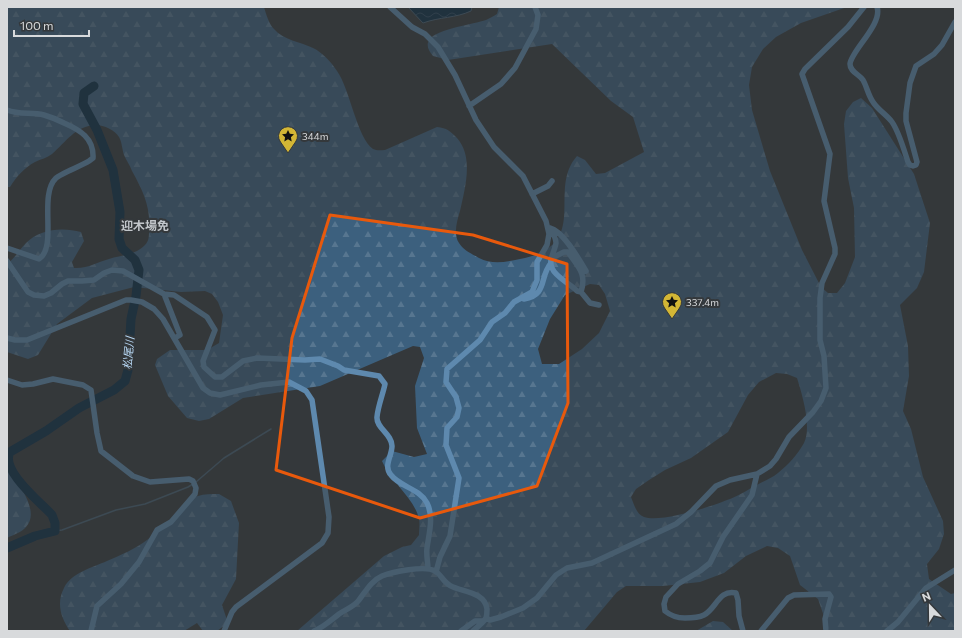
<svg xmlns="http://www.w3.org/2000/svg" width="962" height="638" font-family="Commissioner,'Noto Sans JP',sans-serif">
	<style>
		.forest { fill: url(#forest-firs); fill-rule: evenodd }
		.water { fill: url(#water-waves); stroke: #465f72 }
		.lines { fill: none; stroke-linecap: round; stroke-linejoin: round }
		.stream { stroke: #465f72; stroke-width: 1.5 }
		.river { stroke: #072a44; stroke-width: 9 }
		.street { stroke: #5e89ae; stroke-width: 5.5 }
		.marked { fill: none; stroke: #e8590c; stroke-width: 3; stroke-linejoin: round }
		.labels { text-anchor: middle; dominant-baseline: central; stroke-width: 4; stroke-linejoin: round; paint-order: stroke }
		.poi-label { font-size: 10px; fill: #d8dadc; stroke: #34383b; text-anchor: start }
		.water-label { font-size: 11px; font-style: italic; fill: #b8d9f6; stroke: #34383b }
		.quarter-label { font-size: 12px; font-weight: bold; fill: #c2c6ca; stroke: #34383b }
	</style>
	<defs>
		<pattern id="forest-firs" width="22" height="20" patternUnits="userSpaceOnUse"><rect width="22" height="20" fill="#3c607e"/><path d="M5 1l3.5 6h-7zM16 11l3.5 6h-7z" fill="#577690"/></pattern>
		<pattern id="water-waves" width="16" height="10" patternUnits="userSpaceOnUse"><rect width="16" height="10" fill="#072a44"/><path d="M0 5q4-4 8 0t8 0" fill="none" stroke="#2a485e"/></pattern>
	</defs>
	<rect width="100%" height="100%" fill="#34383b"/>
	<path class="forest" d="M 7,7 L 264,7 C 266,14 269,24 274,29 C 283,40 301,42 313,48 C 322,52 332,63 337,71 C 350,89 357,138 373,149 C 377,151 381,150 385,150 L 437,127 C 447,128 450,131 457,138 C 474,157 465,188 460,211 C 457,221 453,234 459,243 C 463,250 472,254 479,258 C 492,265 506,262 520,259 C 593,245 546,191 577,156 L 585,160 L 596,174 L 605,173 L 644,152 L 633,117 L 611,101 L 552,44 L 448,60 L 433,56 C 429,51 425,45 430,39 C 437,29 474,24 486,20 C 490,18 494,16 497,14 L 499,7 L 847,7 L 801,23 L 776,37 L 763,49 L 752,67 L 749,85 L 752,110 L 770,171 L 802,250 L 821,287 L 828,293 L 837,293 L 845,283 L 855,257 L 854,208 L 848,178 L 844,124 L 846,111 L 853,102 L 861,98 L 872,108 L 914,174 L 930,223 L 924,272 L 917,288 L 900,305 L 908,346 L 909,376 L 903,411 L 911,429 L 923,477 L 943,521 L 944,534 L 939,549 L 927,564 L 929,579 L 951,594 L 955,593 L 955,631 L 829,631 L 818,599 L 800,585 L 790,556 L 778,548 L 767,546 L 746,556 L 724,573 L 700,582 L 663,586 L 626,586 L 617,592 L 584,631 L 297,631 L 384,556 L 402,547 L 411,545 L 419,535 C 419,530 420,524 419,519 C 415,499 390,481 382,461 L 392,451 L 414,457 L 427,454 L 417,428 L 415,386 L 424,358 L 420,347 L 413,346 L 320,386 L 243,398 L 209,419 L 199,421 L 187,418 L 168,396 L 155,365 L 157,359 L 170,350 L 207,350 L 219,343 L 223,315 L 218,302 L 212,294 L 205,291 L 181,292 L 134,287 L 92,298 L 57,324 L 38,355 L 28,359 L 7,352 L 7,264 C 15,258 19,250 26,243 C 40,229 62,227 81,232 L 84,241 L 72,262 L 74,268 C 87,269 98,262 109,259 C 121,255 136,255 145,245 C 149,241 149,236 149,231 C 151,207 143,191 132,171 C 130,165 126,160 124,155 C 122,149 122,142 119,137 C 115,130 104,125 96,125 C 75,126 66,142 52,154 C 47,158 41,159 35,162 C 24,168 17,176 10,187 L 7,187 ZM 590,284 L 599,285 L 605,294 L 610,311 L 599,333 L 582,349 L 559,364 L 542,364 L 538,349 L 550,319 L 565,295 ZM 776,373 L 787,374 L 797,378 C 802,394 812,427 804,443 C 798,454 788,465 778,473 C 772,478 764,481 757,485 C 747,490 737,497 727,500 C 710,507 660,523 644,517 C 636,514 634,504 631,497 L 636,489 L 649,480 L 665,470 L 691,458 L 728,432 L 748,395 L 759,382 Z
		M 7,469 C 17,481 41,511 26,527 C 22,532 13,535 7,538 Z
		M 219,494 L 231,501 L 239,523 L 236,579 L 222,605 L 228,623 L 217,631 L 203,631 L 197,623 L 184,631 L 70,631 C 61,618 56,603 64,588 C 71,573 93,567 107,561 C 121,555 135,549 147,540 C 155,534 164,527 171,520 C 179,511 185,500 198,496 C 204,494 212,494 219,494 Z
		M 713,621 L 723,622 L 733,631 L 696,631 Z"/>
	<path class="water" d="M 408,7 L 472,7 L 471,11 C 456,18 439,17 423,23 Z"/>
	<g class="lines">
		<path class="stream" d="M 196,482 L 224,458 L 271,429
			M 55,531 L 62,530 L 116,510 L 145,504 L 188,487 L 193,484"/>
		<path class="river" d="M 7,548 L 35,536 L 55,531 L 55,523 L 52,515 C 40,502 0,470 10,452 L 46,431 L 79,408 L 114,390 L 125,381 L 128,370 L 131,319 L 136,296 L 139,270 L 135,260 L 122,248 L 119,239 L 120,212 L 113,170 L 97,130 L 83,104 L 84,93 L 94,86"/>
		<path class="street" d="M 390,7 L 412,27 L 425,34 L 438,47 L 455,75 L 476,120 L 494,147 L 523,176 L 546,221 L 549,234 L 547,245 L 537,262 L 537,280 L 532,292 L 514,302 L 505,313 L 492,322 L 480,340 L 447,369 L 446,382 L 456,397 L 459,408 L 457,417 L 447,428 L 446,445 L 459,478 L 450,536 L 440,557 L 436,572
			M 877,7 C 883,24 851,51 850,64 C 850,72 859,74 863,80 C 867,87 868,95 873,102 C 878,110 887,115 892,122 C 899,132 904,150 908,162 L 910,165 L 913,166 L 916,165 L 917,162 L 906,121 L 906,113 L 910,83 L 916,66 L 934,54 L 942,45 L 955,22
			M 469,106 L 501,84 L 515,68 L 536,29 L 538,15 L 535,7
			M 7,110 C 19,115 31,112 44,115 C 51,117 58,120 64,123 C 80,130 94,138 93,158 L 89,161 C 83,165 60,174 56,178 C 38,195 58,247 39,259 L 7,248
			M 532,194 L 548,186 L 552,181
			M 550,228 C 563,231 579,259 586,271
			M 548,229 L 552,231 C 554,235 556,239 556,243 C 555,251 548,260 552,268 C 556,278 570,283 577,291 L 581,292 L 590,303 L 599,305
			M 552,258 L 564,252 L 568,252 C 578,267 587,273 581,292
			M 7,261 L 28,292 L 34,295 L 44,296 L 51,293 L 62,284 L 68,281 L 82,281 L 94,280 L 104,273 L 112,270 L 123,271 L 164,294 L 174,295 L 207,317 L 215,330 L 203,361 L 204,367 L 215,377 L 222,377 L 243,361 L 257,358 L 305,360 L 320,359 L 338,366 L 344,370 L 379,376 L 385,384 C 383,394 378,406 377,417 C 376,428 392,434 392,446 C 392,456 383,466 391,475 C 400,487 419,488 427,503 C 434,517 429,533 427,548 C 426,555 428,562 428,569
			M 164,294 L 180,335 L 175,338
			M 524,299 C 548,295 539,277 551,263
			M 7,338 L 15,340 L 27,340 L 126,300 L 131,300 L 142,302 L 154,309 L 163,319 L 203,388 L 210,393 L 220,395 L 261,385 L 289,382 L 306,391 L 312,400 L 329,517 L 328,533 L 322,543 L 236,607 L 232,612 L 224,631
			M 7,380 L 22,385 L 33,384 L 53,379 L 83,385 L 91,390 L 97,433 L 101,451 L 133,476 L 150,482 L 189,479 L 193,481 L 196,488 L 195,494 L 171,522 L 157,530 L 139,562 L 121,584 L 97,606 L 91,631
			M 486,618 L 490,620 L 501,617 L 523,608 L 537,598 L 556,575 L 567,568 L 592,563 L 676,524 L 691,512 L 716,486 L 730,480 L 757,474 L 770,466 L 776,459 L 789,437 L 813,412 L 821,401 L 826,388 L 824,356 L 820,340 L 820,298 L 822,283 L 835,254 L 835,248 L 824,201 L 830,154 L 802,74 L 805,69 L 848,27 L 864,7
			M 314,631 C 324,627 331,620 339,614 C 345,610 355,606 359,600 C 366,591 371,581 382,576 C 392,572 425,565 435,571 C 442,575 443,583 453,587 C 465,592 485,593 487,609 C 487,612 487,615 486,618 C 483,623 477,627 473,631
			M 461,631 L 475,621 L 482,621
			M 743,631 L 739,616 L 738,600 L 736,593 C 719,589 716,609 704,615 C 698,618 691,618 685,618 C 677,618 671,616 665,611 L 664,604 L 666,597 L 678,584 L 700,571 L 710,563 L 723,537 L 752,495 L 757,474
			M 761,631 L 788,598 L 794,595 L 829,594 L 831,597 L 825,619 L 826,631
			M 887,631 L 898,622 L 926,588 L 955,570"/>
	</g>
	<path d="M0 0H962V638H0ZM 330,215 L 473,235 L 567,264 L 568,403 L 537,486 L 420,518 L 276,470 L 292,338 Z" fill="#34383b" fill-opacity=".55" fill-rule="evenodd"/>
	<path class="marked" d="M 330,215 L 473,235 L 567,264 L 568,403 L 537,486 L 420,518 L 276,470 L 292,338 Z"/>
	<defs>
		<symbol id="sight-pin" viewBox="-11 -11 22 30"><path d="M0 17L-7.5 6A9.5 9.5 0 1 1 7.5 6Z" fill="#d3b635" stroke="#34383b"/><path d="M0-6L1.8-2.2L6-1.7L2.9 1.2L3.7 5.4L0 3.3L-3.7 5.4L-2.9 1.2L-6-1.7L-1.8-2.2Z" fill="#111"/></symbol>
	</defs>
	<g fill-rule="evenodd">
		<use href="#sight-pin" x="277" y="125" width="22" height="30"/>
		<use href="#sight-pin" x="661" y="291" width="22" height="30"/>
	</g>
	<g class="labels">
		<g class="poi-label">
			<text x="302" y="136">344m</text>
			<text x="686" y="302">337.4m</text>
		</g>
		<g class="water-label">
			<text transform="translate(128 353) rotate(-85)">松尾川</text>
		</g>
		<g class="quarter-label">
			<text x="145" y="225">迎木場免</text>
		</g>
	</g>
	<rect width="962" height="638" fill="none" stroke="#d8dadc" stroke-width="16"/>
	<g transform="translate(930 606) rotate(338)" stroke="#34383b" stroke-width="3" paint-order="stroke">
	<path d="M0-3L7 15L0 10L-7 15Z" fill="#d8dadc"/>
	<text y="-6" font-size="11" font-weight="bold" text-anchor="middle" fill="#d8dadc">N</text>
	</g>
	<path d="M14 30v6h75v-6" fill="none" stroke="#d8dadc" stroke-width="2"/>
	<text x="20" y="30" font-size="12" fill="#d8dadc" stroke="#34383b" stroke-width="3" paint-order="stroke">100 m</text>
</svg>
